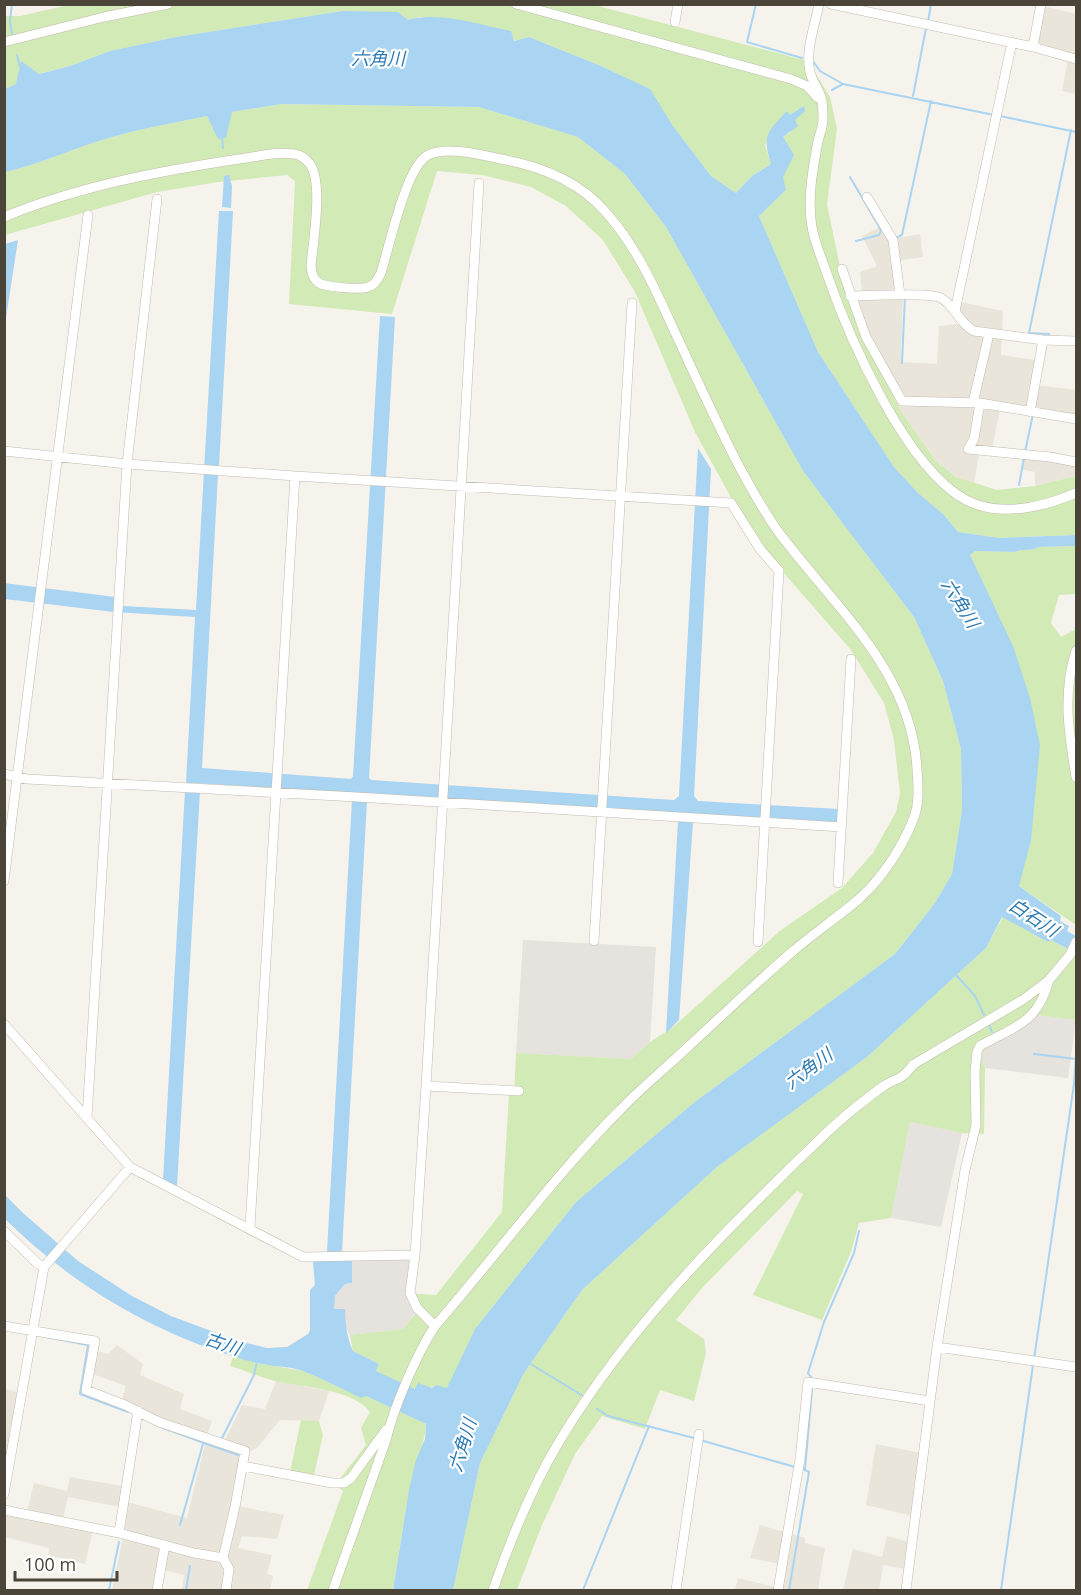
<svg xmlns="http://www.w3.org/2000/svg" width="1081" height="1595" font-family="'Open Sans','Noto Sans JP',sans-serif">
	<style>
		.residential { fill: #eae5da }
		.industrial { fill: #e6e2dd }
		.green { fill: #d2eab5 }
		.water { fill: #a9d4f2 }
		.lines { fill: none; stroke-linecap: round; stroke-linejoin: round }
		.stream { stroke: #a9d4f2; stroke-width: 2 }
		.minor-casing { stroke: #c2bbae; stroke-width: 10 }
		.minor { stroke: #fff; stroke-width: 9 }
		.labels { text-anchor: middle; dominant-baseline: central; stroke-width: 4.5; stroke-linejoin: round; paint-order: stroke }
		.water-label { font-size: 18px; font-style: italic; fill: #2e7ab2; stroke: #fff }
	</style>
	<rect width="100%" height="100%" fill="#f6f3ec"/>
	<path class="residential" d="M 1039,5 L 1076,14 L 1076,94 L 1062,91 L 1068,59 L 1031,48 Z
		M 880,227 L 892,239 L 920,234 L 923,257 L 896,261 L 903,294 L 901,362 L 937,364 L 939,326 L 958,324 L 961,302 L 1003,311 L 1001,355 L 1042,361 L 1037,385 L 1076,390 L 1076,421 L 1000,409 L 991,455 L 979,455 L 974,484 L 956,477 L 936,461 L 900,410 L 846,296 L 862,293 L 860,272 L 877,266 L 862,236 Z
		M 1024,450 L 1055,452 L 1076,460 L 1076,476 L 1035,486 L 1035,472 L 1021,469 Z
		M 117,1345 L 143,1364 L 140,1375 L 184,1394 L 180,1409 L 212,1421 L 207,1435 L 225,1440 L 242,1405 L 265,1409 L 276,1381 L 329,1391 L 319,1421 L 280,1420 L 257,1448 L 247,1453 L 238,1506 L 284,1515 L 277,1539 L 242,1536 L 238,1548 L 272,1555 L 267,1574 L 273,1576 L 270,1590 L 182,1590 L 184,1575 L 163,1570 L 159,1590 L 112,1590 L 123,1537 L 125,1508 L 68,1497 L 63,1519 L 94,1526 L 85,1564 L 48,1555 L 49,1548 L 5,1537 L 5,1506 L 27,1512 L 34,1483 L 67,1491 L 70,1477 L 128,1487 L 127,1502 L 187,1518 L 206,1440 L 120,1404 L 126,1386 L 87,1372 L 92,1349 L 108,1354 Z
		M 5,1389 L 25,1394 L 5,1489 Z
		M 876,1444 L 921,1453 L 913,1516 L 866,1505 Z
		M 760,1525 L 805,1538 L 805,1543 L 825,1548 L 818,1590 L 735,1590 L 738,1578 L 775,1587 L 780,1564 L 750,1558 Z
		M 887,1536 L 909,1542 L 905,1569 L 883,1565 L 879,1590 L 843,1590 L 853,1549 L 882,1557 Z"/>
	<path class="industrial" d="M 523,940 L 656,947 L 650,1042 L 631,1059 L 516,1053 Z
		M 1037,1015 L 1076,1020 L 1068,1078 L 985,1068 L 981,1056 L 990,1045 L 1021,1030 Z
		M 910,1122 L 962,1133 L 941,1227 L 891,1218 Z
		M 413,1257 L 408,1293 L 417,1312 L 403,1329 L 350,1335 L 334,1309 L 334,1301 L 335,1296 L 345,1284 L 352,1283 L 352,1260 Z"/>
	<path class="green" d="M 73,4 L 594,5 L 804,60 L 809,63 L 830,97 L 837,129 L 827,204 L 846,296 L 900,410 L 936,461 L 956,477 L 997,490 L 1035,486 L 1076,476 L 1076,535 L 999,538 L 958,532 L 944,515 L 918,493 L 894,467 L 818,352 L 759,216 L 786,190 L 782,177 L 783,137 L 791,132 L 790,116 L 787,111 L 765,145 L 771,164 L 752,176 L 736,193 L 711,176 L 673,126 L 649,89 L 601,66 L 529,37 L 513,41 L 421,17 L 408,20 L 343,11 L 176,37 L 110,51 L 70,66 L 38,74 L 5,89 L 5,16 L 20,16 Z
		M 281,104 L 479,107 L 578,137 L 625,174 L 666,227 L 803,471 L 914,617 L 943,681 L 961,749 L 962,810 L 952,874 L 935,903 L 895,954 L 696,1101 L 576,1202 L 475,1329 L 448,1389 L 436,1385 C 418,1397 392,1379 376,1371 L 379,1364 L 353,1351 L 350,1335 L 403,1329 L 417,1312 L 408,1293 L 436,1295 L 502,1212 L 509,1094 L 514,1094 L 516,1053 L 631,1059 L 650,1042 L 672,1028 L 781,930 L 842,888 L 873,853 L 896,812 L 900,793 L 894,740 L 884,703 L 851,650 L 762,548 L 734,503 L 695,432 L 635,292 L 603,240 L 566,206 L 531,187 L 482,175 L 437,171 L 392,314 L 289,304 L 295,181 L 287,175 L 218,182 L 157,192 L 5,235 L 4,172 C 35,165 63,153 93,143 C 130,130 169,124 207,116 L 218,138 L 232,112 Z
		M 1076,546 L 1076,594 L 1059,595 L 1051,623 L 1061,637 L 1074,630 L 1076,623 L 1076,925 L 1019,886 L 970,554 L 975,551 L 1015,552 C 1023,548 1031,551 1038,547 Z
		M 1003,917 L 1048,942 L 1051,940 L 1076,953 L 1076,1020 L 1037,1015 L 1021,1030 L 990,1045 L 981,1056 L 985,1068 L 984,1134 L 962,1133 L 910,1122 L 891,1218 L 859,1223 L 851,1252 L 822,1320 L 753,1295 L 803,1194 L 797,1191 L 701,1289 L 676,1320 L 704,1339 L 706,1353 L 694,1401 L 660,1390 L 645,1429 L 602,1416 L 575,1454 L 542,1525 L 517,1590 L 453,1590 L 480,1463 L 524,1373 L 582,1290 L 717,1167 L 867,1057 L 986,948 Z
		M 233,1356 L 256,1363 L 304,1371 L 361,1397 L 366,1396 L 426,1424 C 425,1444 416,1460 412,1479 C 404,1515 399,1553 393,1590 L 307,1590 L 343,1491 L 335,1485 L 366,1445 L 361,1428 L 370,1412 C 354,1390 305,1387 279,1382 C 262,1378 246,1371 230,1366 Z
		M 301,1420 L 319,1421 L 323,1435 L 314,1475 L 290,1472 Z"/>
	<path class="water" d="M 343,11 L 398,12 L 408,20 C 440,11 479,25 511,31 L 514,41 L 529,37 L 601,66 L 650,89 L 673,126 L 711,176 L 736,193 L 752,176 L 771,164 C 762,135 767,132 787,111 L 790,115 L 804,106 L 805,111 L 795,120 L 798,126 L 783,137 L 794,155 L 783,177 L 786,190 L 759,216 L 818,352 L 894,467 L 918,493 L 944,515 L 958,532 L 999,538 L 1076,535 L 1076,546 L 1038,547 C 1031,552 1023,548 1015,552 L 975,551 L 970,555 L 1013,646 L 1030,698 L 1040,745 L 1031,840 L 1019,886 L 1061,916 L 1060,921 L 1069,926 L 1067,931 L 1076,936 L 1076,953 L 1051,940 L 1048,942 L 1002,917 L 986,948 L 867,1057 L 717,1167 L 582,1290 L 524,1373 L 480,1463 L 453,1590 L 393,1590 L 409,1490 L 416,1460 L 425,1439 L 426,1424 L 366,1396 L 361,1398 C 342,1389 323,1379 303,1371 C 293,1367 279,1367 268,1365 C 256,1363 244,1360 232,1356 C 146,1329 69,1282 5,1219 L 4,1194 L 23,1213 L 78,1261 L 132,1296 L 171,1316 L 238,1341 L 267,1348 L 287,1347 L 308,1334 L 310,1330 L 310,1290 L 315,1285 L 313,1263 L 315,1260 L 352,1260 L 352,1283 L 345,1284 L 335,1296 L 334,1309 L 345,1309 C 345,1323 347,1338 353,1351 L 379,1364 L 376,1371 L 415,1389 L 418,1383 L 432,1388 L 436,1385 L 447,1388 L 475,1329 L 576,1202 L 696,1101 L 895,954 L 935,903 L 952,874 L 962,810 L 961,749 L 943,681 L 914,617 L 803,471 L 666,227 L 625,174 L 578,137 L 479,107 L 281,104 L 232,112 L 226,138 L 218,139 L 207,116 C 169,124 130,130 93,143 C 63,153 35,165 5,172 L 5,89 L 16,84 L 21,61 L 39,74 L 70,66 L 110,51 L 176,37 Z
		M 229,175 L 232,186 L 231,208 L 222,207 L 224,176 Z
		M 219,211 L 233,211 L 219,466 L 213,466 L 218,474 L 202,768 L 351,779 L 353,776 L 380,316 L 395,317 L 369,778 L 371,780 L 674,800 L 679,796 L 698,448 L 711,469 L 694,796 L 698,801 L 839,809 L 837,823 L 762,818 L 693,822 L 679,1020 L 666,1033 L 678,821 L 599,808 L 439,798 L 367,801 L 342,1252 L 327,1252 L 352,800 L 272,788 L 195,783 L 194,791 L 200,791 L 177,1186 L 163,1180 L 185,790 L 191,790 L 192,783 L 186,783 L 195,617 L 114,612 L 5,599 L 4,583 L 115,597 L 123,606 L 196,610 Z
		M 18,240 L 5,324 L 5,244 Z"/>
	<g class="lines">
		<path class="stream" d="M 12,4 L 10,21 L 12,35
			M 756,4 L 747,42 L 802,58
			M 928,22 L 931,4
			M 17,55 L 20,67
			M 813,61 L 820,71 L 843,84
			M 832,90 L 843,84 L 994,115
			M 913,96 L 926,28
			M 1000,116 L 1076,132
			M 222,136 L 223,148
			M 850,177 L 881,230 L 883,229
			M 895,238 L 902,235 L 931,101
			M 856,241 L 879,235 L 881,230
			M 1048,338 L 1049,334 L 1029,333 L 1071,130
			M 902,363 L 905,297
			M 1025,452 L 1033,414
			M 1019,485 L 1024,458
			M 956,975 L 975,996 L 984,1015
			M 989,1025 L 992,1032
			M 1034,1054 L 1076,1059
			M 46,1337 L 88,1345 L 80,1394 L 128,1412
			M 1034,1359 L 1074,1084 L 1076,1054
			M 529,1363 L 583,1396
			M 813,1380 L 808,1373 L 824,1322 L 854,1253 L 859,1231
			M 597,1409 L 608,1416 L 694,1438
			M 163,1428 L 218,1448 L 219,1445
			M 221,1440 L 254,1375 L 257,1361
			M 700,1440 L 795,1467
			M 218,1448 L 241,1456
			M 805,1469 L 812,1389
			M 180,1525 L 203,1444
			M 109,1590 L 119,1542
			M 186,1590 L 190,1566
			M 583,1590 L 649,1426
			M 789,1590 L 809,1472 L 801,1468
			M 1001,1590 L 1033,1365"/>
		<defs>
			<path id="minor" d="M 516,4 L 791,79 L 807,86 L 818,98
				M 819,4 C 815,25 805,51 810,72 C 812,81 818,88 821,97 C 823,102 823,112 823,119 C 823,127 820,133 818,141 C 813,168 807,199 812,227 C 815,244 822,259 827,274 C 849,338 906,468 966,500 C 1001,518 1043,507 1076,493
				M 831,4 L 1033,47 L 1076,59
				M 675,22 L 678,4
				M 4,42 L 104,17 L 168,4
				M 1033,47 L 1041,4
				M 867,197 L 893,240 L 900,295
				M 4,217 C 79,186 160,171 239,159 C 257,157 277,151 294,154 C 301,155 305,158 309,163 C 324,180 313,242 311,266 C 312,273 312,278 319,283 C 326,287 360,290 368,287 C 375,285 378,279 381,273 C 389,248 406,166 428,155 C 445,146 478,154 496,158 C 533,165 569,176 597,203 C 632,237 653,284 673,328 C 695,375 716,422 740,468 C 752,490 765,514 780,534 C 835,607 912,672 917,769 C 918,786 920,804 913,820 C 902,848 882,878 860,898 C 838,917 814,933 792,952 C 757,982 724,1014 690,1045 C 667,1067 642,1087 620,1110 C 553,1177 497,1255 435,1326 C 416,1355 394,1407 386,1440 L 333,1590
				M 842,269 L 866,337 L 902,401 L 980,403 L 1076,419
				M 850,296 C 865,296 931,292 941,298 C 955,306 959,323 974,331 L 1043,340 L 1076,341
				M 955,311 L 1012,42
				M 973,403 L 989,334
				M 980,403 L 974,439 L 968,449 L 1050,457 L 1076,462
				M 1030,412 L 1043,340
				M 4,451 L 127,464 L 295,476 L 731,503 L 760,549 L 779,571 L 758,942
				M 1076,651 C 1062,694 1069,734 1076,777
				M 4,774 L 27,779 L 357,797 L 841,827
				M 4,881 L 88,215
				M 838,883 L 851,659
				M 594,941 L 632,303
				M 4,1024 L 130,1167 L 303,1257 L 415,1255
				M 426,1086 L 519,1091
				M 87,1117 L 127,464 L 157,199
				M 250,1227 L 295,476
				M 4,1231 L 37,1263 L 44,1267
				M 4,1326 L 95,1341 L 86,1390 L 125,1405 L 159,1422 L 245,1451 L 235,1507 L 223,1558 L 229,1569 L 226,1590
				M 435,1326 L 417,1308 L 410,1293 L 415,1255 L 426,1086 L 479,183
				M 937,1347 L 1076,1367
				M 243,1466 L 332,1483 L 344,1483 L 351,1478 L 386,1430
				M 4,1494 L 44,1267 L 130,1167
				M 4,1510 L 119,1533 L 194,1553 L 223,1558
				M 119,1533 L 138,1411
				M 157,1590 L 165,1545
				M 493,1590 C 508,1547 526,1502 548,1461 C 616,1339 719,1236 819,1140 C 838,1121 863,1101 885,1085 C 890,1082 896,1080 901,1077 C 906,1074 910,1068 914,1064 L 1024,999 L 1049,980 L 1070,955 L 1076,942
				M 676,1590 L 699,1434
				M 778,1590 L 800,1459 L 808,1382 L 930,1401
				M 906,1590 L 937,1347 L 965,1170 L 976,1125 L 975,1072 L 977,1052 L 980,1046 C 1013,1027 1038,1024 1049,980"/>
		</defs>
		<use href="#minor" class="minor-casing"/>
		<use href="#minor" class="minor"/>
	</g>
	<g class="labels">
		<g class="water-label">
			<text x="378" y="58">六角川</text>
			<text transform="translate(961 603) rotate(58)">六角川</text>
			<text transform="translate(1034 917) rotate(33)">白石川</text>
			<text transform="translate(808 1068) rotate(-37)">六角川</text>
			<text transform="translate(223 1343) rotate(19)">古川</text>
			<text transform="translate(462 1445) rotate(-73)">六角川</text>
		</g>
	</g>
	<rect width="1081" height="1595" fill="none" stroke="#4b4439" stroke-width="12"/>
	<path d="M15 1571v9h102v-9" fill="none" stroke="#4b4439" stroke-width="3"/>
	<text x="24" y="1571" font-size="18" fill="#4b4439" stroke="#ffffff" stroke-width="4.5" paint-order="stroke">100 m</text>
</svg>
